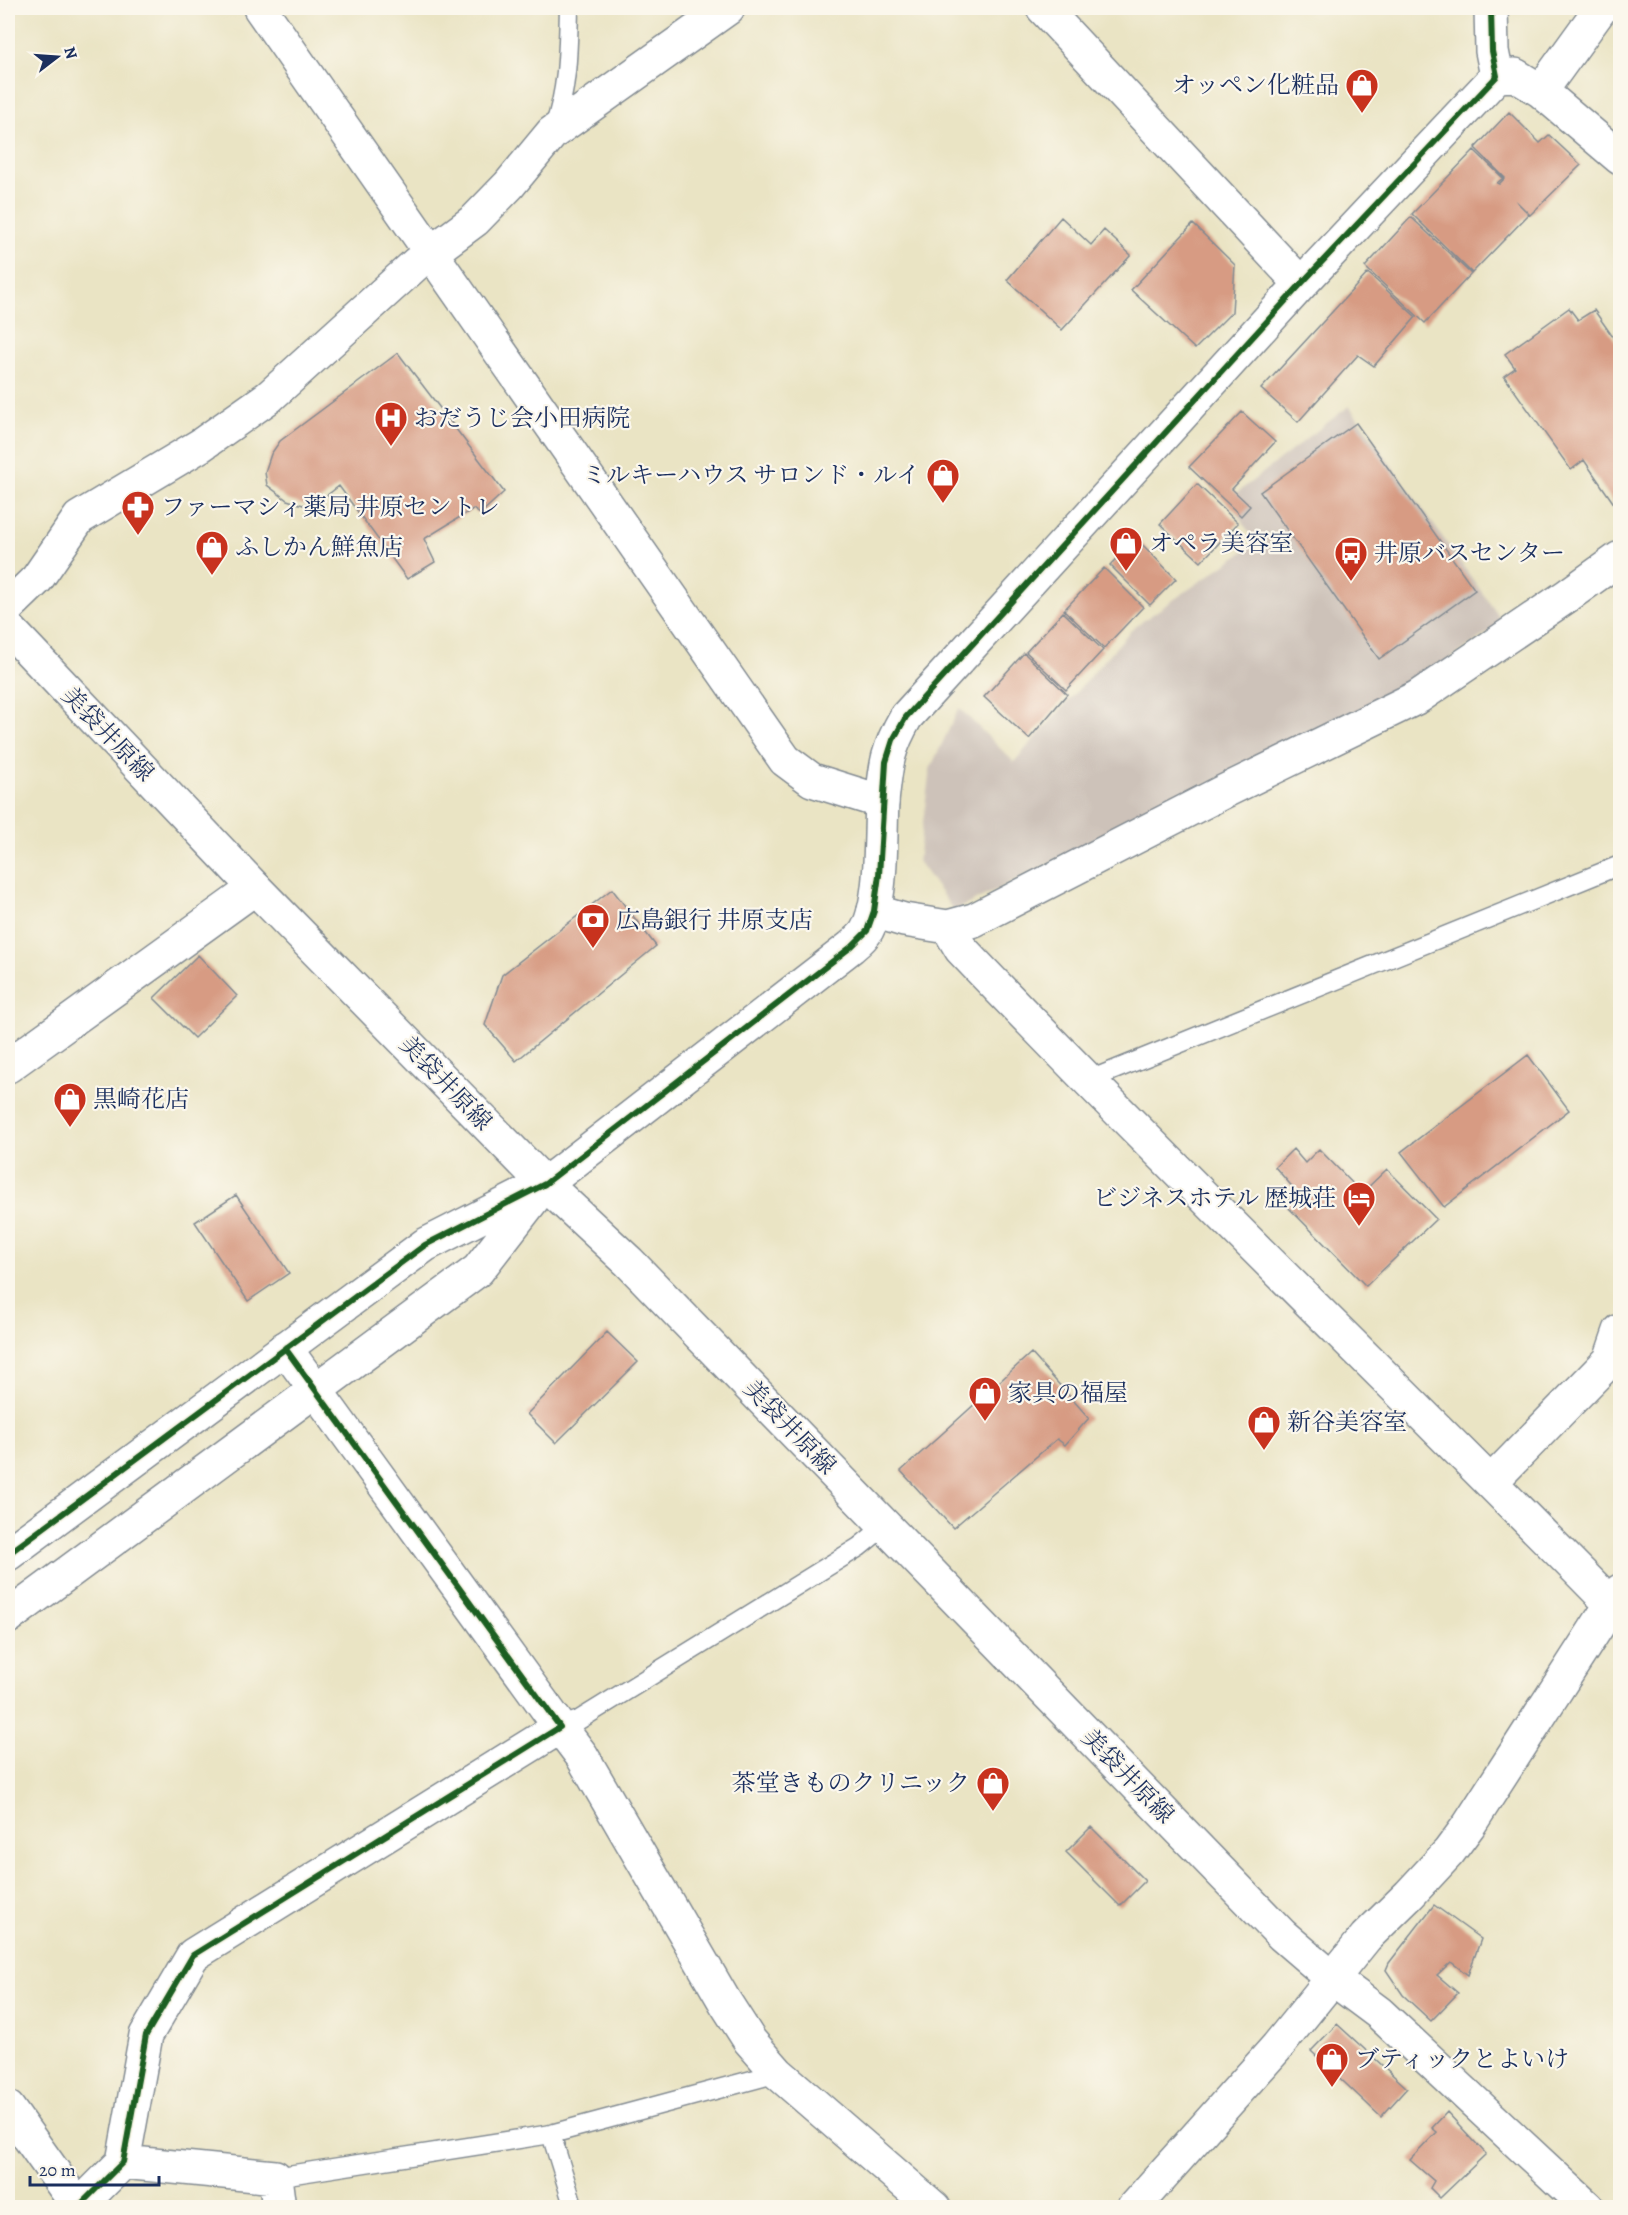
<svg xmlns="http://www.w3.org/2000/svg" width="1628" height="2215" font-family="Alegreya,'Noto Serif JP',serif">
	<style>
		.industrial { fill: #cdc2b9; fill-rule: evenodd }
		.building { fill: #d79b83 }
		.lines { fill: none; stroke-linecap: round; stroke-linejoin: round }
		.lane-casing { stroke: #828a91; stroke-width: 21 }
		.street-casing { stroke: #828a91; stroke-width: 36 }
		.secondary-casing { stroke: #828a91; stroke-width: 36 }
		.lane { stroke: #fff; stroke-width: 18 }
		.street { stroke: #fff; stroke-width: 33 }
		.secondary { stroke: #fff; stroke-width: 33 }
		.cycleway-casing { stroke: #fbf7ec; stroke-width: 10 }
		.cycleway { stroke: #1b5e20; stroke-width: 6 }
		.labels { text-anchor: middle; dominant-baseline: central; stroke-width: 4.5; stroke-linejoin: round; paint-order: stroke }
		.poi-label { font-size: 24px; fill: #1b2f5e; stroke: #fbf7ec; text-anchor: start }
		.street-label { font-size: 24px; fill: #1b2f5e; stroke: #fbf7ec }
	</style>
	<rect width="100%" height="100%" fill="#fbf7ec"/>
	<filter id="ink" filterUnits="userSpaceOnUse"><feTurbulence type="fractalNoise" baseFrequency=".0167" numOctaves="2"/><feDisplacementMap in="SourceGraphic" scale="12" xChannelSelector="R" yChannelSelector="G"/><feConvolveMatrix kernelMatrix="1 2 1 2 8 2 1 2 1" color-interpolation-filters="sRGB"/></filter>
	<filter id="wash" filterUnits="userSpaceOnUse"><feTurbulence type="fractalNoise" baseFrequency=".008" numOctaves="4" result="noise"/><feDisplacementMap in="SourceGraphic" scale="24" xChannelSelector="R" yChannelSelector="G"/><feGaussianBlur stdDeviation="1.35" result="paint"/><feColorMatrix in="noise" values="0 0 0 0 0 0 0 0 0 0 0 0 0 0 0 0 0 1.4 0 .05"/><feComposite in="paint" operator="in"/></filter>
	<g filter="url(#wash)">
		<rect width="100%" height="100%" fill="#eae4c4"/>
		<path class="industrial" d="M 1349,406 L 1503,622 L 1411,686 L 1187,794 L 954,911 L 918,861 L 930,769 L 959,708 L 1014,762 L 1134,627 L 1256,543 L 1228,500 ZM 1356,423 L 1475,590 L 1379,659 L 1260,492 Z"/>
		<g id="blocks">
			<path class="building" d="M 1509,112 L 1540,143 L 1549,135 L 1581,165 L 1530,215 L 1516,201 L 1529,214 L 1472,273 L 1412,214 L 1474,150 L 1503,178 L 1497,183 L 1499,184 L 1505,178 L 1475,148 Z
				M 1061,217 L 1091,245 L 1104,230 L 1131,255 L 1062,330 L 1007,280 Z
				M 1411,217 L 1471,274 L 1425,323 L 1365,267 Z
				M 1193,224 L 1235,265 L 1232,312 L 1195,349 L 1131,290 Z
				M 1368,273 L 1416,317 L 1374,366 L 1358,355 L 1298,422 L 1261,389 Z
				M 1569,308 L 1578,320 L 1594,310 L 1620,347 L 1620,505 L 1617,508 L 1584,460 L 1571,470 L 1504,376 L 1515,368 L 1505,354 Z
				M 398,353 L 504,492 L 480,514 L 473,509 L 424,539 L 435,562 L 407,579 L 339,486 L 322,499 L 303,505 L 287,500 L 267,485 L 265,472 L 271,454 L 280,441 Z
				M 1242,412 L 1275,442 L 1232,489 L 1250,506 L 1241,516 L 1189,467 Z
				M 1356,423 L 1475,590 L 1379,659 L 1260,492 Z
				M 1197,484 L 1238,523 L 1201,562 L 1160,524 Z
				M 1136,538 L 1176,579 L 1150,605 L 1110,565 Z
				M 1104,568 L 1143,607 L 1104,648 L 1064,610 Z
				M 1063,612 L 1103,650 L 1066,690 L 1026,652 Z
				M 1024,653 L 1067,694 L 1029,739 L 984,697 Z
				M 612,889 L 656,946 L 516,1061 L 485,1025 L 502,975 Z
				M 198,955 L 237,996 L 194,1038 L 154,998 Z
				M 1528,1055 L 1569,1110 L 1444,1207 L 1401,1152 Z
				M 1293,1149 L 1305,1163 L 1319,1149 L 1362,1193 L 1387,1169 L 1436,1219 L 1366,1286 L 1284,1203 L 1296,1191 L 1275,1167 Z
				M 236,1195 L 289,1273 L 248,1301 L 195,1222 Z
				M 607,1332 L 638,1362 L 556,1443 L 527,1414 Z
				M 1031,1353 L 1089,1418 L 1065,1445 L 1057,1439 L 953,1528 L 901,1471 Z
				M 1091,1827 L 1145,1881 L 1120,1906 L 1066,1852 Z
				M 1434,1905 L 1481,1939 L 1468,1975 L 1451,1962 L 1437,1975 L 1458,1993 L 1431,2021 L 1403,1995 L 1386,1970 L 1389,1963 Z
				M 1337,2024 L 1407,2088 L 1381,2117 L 1311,2051 Z
				M 1447,2112 L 1486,2154 L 1440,2198 L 1430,2188 L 1434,2181 L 1410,2160 L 1437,2132 L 1432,2128 Z"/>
		</g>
	</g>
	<g filter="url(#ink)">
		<use href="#blocks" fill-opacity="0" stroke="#828a91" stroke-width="1.5"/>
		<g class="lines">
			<defs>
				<path id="lane" d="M 554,127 C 568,89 568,48 569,8
					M 1087,1081 L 1620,865
					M 560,1727 L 579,1720 L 859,1547 L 886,1525
					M 551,2134 L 574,2208
					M 275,2177 L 551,2134 L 778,2073"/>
				<path id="street" d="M 260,8 L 785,760 L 812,780 L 882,802 C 886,764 887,750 906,717 L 1301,284 L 1497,76 L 1492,51 L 1491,8
					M 1043,8 L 1301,284
					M 1497,76 L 1515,75 L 1541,91 L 1620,158
					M 1541,91 L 1601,8
					M 8,607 L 37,579 L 79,518 L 201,445 L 269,397 L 417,263 L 475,220 L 509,185 L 552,133 L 728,8
					M 874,911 L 904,920 L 948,927 L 974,920 L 1221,793 L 1418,697 L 1567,596 L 1620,558
					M 948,927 L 961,949 C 1174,1172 1396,1385 1611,1604
					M 8,1066 L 255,888
					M 1491,1482 L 1610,1360 L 1620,1331
					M 560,1727 L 582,1756 L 725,2002 L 750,2041 L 778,2073 L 934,2208
					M 8,2108 L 78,2206
					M 123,2162 L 275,2177 L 279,2208
					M 77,2208 L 123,2162 L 146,2035 L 193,1955 L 560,1727 L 285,1348
					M 1133,2208 L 1277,2047 L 1366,1937 L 1409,1895 L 1449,1852 L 1469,1825 L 1620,1591"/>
				<path id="secondary" d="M 8,628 L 255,888 L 545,1184 L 629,1262 L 1282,1935 L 1332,1978 L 1379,2013 L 1588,2208
					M 8,1554 L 425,1245 L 545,1184 L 851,947 C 857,942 864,936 867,930 C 883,899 880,838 882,802
					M 8,1617 L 478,1270 L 540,1190"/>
			</defs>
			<use href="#lane" class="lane-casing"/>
			<use href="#street" class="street-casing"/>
			<use href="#secondary" class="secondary-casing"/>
			<use href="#lane" class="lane"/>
			<use href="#street" class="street"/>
			<use href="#secondary" class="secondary"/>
			<defs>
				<path id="cycleway" d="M 8,1554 L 425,1245 L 545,1184 L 851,947 L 867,931 L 874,911 L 879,875 L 886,762 L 893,740 L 906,717 L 1301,284 L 1497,76 L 1492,51 L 1491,8
					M 77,2208 L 123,2162 L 146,2035 L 193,1955 L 560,1727 L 285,1348"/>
			</defs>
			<use href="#cycleway" class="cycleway-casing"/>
			<use href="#cycleway" class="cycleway"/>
		</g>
	</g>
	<defs>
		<symbol id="shop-pin" viewBox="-11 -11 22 30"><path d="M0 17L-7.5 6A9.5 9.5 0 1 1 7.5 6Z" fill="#c8321e" stroke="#fbf7ec"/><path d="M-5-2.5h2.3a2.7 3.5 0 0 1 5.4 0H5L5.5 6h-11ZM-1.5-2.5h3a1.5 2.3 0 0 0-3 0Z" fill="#fff"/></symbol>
		<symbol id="hospital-pin" viewBox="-11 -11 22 30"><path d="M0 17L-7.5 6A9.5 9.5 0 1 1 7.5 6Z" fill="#c8321e" stroke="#fbf7ec"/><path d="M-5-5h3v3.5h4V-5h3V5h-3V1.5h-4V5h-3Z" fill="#fff"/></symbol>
		<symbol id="pharmacy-pin" viewBox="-11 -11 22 30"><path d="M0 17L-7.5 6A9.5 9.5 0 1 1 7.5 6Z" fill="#c8321e" stroke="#fbf7ec"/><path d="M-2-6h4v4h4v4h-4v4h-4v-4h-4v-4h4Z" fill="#fff"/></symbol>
		<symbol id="bus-pin" viewBox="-11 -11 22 30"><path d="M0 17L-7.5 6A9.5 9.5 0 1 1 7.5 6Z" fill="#c8321e" stroke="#fbf7ec"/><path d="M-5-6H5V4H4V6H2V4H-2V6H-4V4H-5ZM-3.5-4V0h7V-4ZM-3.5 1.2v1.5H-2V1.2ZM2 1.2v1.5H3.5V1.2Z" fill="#fff"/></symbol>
		<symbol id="bank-pin" viewBox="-11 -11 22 30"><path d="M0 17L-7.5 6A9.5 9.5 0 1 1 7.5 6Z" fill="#c8321e" stroke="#fbf7ec"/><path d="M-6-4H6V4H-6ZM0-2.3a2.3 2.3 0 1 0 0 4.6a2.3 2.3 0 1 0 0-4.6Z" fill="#fff"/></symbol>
		<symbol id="hotel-pin" viewBox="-11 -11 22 30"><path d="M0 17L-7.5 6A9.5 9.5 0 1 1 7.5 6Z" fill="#c8321e" stroke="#fbf7ec"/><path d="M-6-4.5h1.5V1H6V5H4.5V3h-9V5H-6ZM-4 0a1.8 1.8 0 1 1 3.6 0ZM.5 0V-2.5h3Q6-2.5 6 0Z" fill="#fff"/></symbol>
	</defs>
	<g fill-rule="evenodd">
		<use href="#shop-pin" x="1343" y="66" width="38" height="52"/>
		<use href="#hospital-pin" x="372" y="399" width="38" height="52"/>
		<use href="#shop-pin" x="924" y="456" width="38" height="52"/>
		<use href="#pharmacy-pin" x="119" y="488" width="38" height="52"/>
		<use href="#shop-pin" x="1107" y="524" width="38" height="52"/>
		<use href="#shop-pin" x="193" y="528" width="38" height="52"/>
		<use href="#bus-pin" x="1332" y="534" width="38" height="52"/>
		<use href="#bank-pin" x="574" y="901" width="38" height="52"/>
		<use href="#shop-pin" x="51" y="1080" width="38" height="52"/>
		<use href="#hotel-pin" x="1340" y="1179" width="38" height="52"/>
		<use href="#shop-pin" x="966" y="1374" width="38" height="52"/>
		<use href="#shop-pin" x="1245" y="1403" width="38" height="52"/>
		<use href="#shop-pin" x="974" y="1764" width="38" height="52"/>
		<use href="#shop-pin" x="1313" y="2040" width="38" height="52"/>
	</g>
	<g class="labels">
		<g class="poi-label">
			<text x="1339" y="85" text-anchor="end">オッペン化粧品</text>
			<text x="414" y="418">おだうじ会小田病院</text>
			<text x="920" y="475" text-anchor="end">ミルキーハウス サロンド・ルイ</text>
			<text x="161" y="507">ファーマシィ薬局 井原セントレ</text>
			<text x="1149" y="543">オペラ美容室</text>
			<text x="235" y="547">ふしかん鮮魚店</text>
			<text x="1374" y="553">井原バスセンター</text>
			<text x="616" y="920">広島銀行 井原支店</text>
			<text x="93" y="1099">黒崎花店</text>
			<text x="1336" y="1198" text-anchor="end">ビジネスホテル 歴城荘</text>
			<text x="1008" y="1393">家具の福屋</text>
			<text x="1287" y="1422">新谷美容室</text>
			<text x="970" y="1783" text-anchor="end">茶堂きものクリニック</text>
			<text x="1355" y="2059">ブティックとよいけ</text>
		</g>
		<g class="street-label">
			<text transform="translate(108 734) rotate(46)">美袋井原線</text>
			<text transform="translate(446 1083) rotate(46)">美袋井原線</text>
			<text transform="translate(790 1427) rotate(46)">美袋井原線</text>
			<text transform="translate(1128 1776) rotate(46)">美袋井原線</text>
		</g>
	</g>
	<rect width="1628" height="2215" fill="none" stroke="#fbf7ec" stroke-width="30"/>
	<g transform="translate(57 57) rotate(73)" stroke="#fbf7ec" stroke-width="4.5" paint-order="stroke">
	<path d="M0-4.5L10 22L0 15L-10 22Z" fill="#1b2f5e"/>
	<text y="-9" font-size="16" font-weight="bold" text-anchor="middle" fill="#1b2f5e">N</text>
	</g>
	<path d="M30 2176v9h129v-9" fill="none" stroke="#1b2f5e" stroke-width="3"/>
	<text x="39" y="2176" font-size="18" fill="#1b2f5e" stroke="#fbf7ec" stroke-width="4.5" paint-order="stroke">20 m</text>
</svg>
